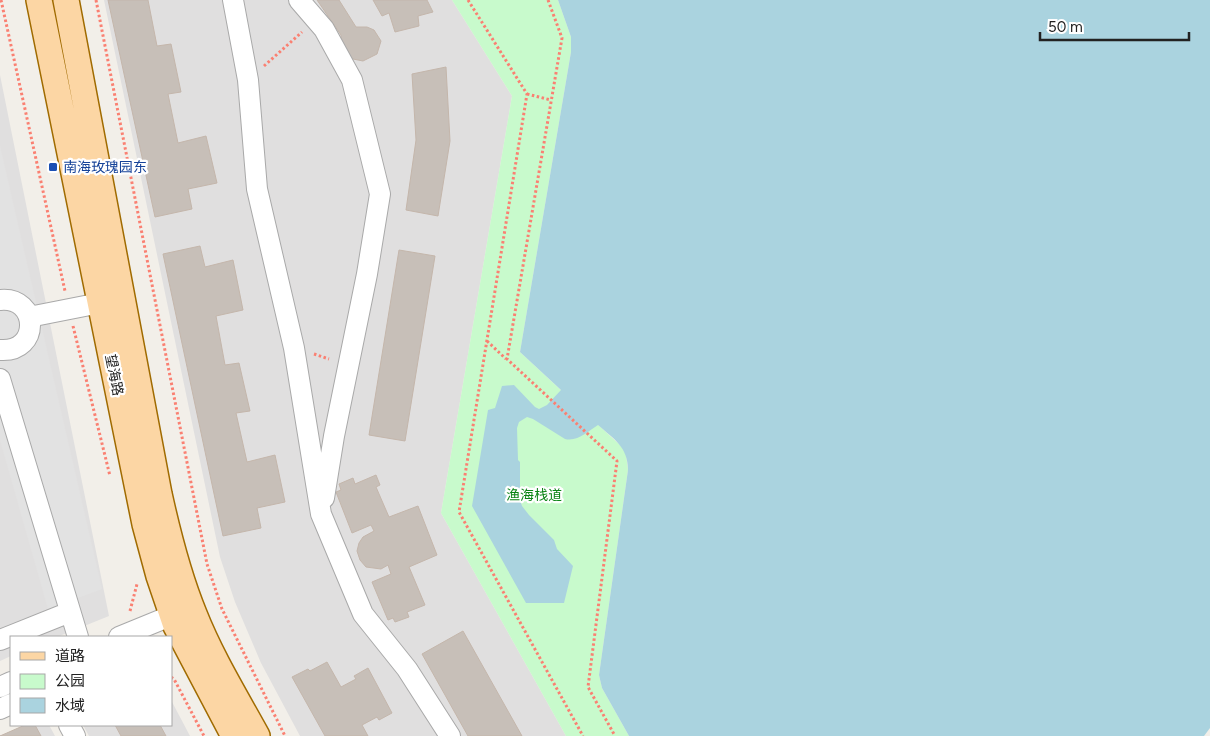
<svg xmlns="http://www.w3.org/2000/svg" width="1210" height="736" font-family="Figtree,'Noto Sans SC',sans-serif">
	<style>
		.residential { fill: #e0dfdf }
		.park { fill: #c8facc }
		.parking { fill: #e2e2e2 }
		.water { fill: #aad3df }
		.building { fill: #c7bfb8; stroke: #c4b6ab }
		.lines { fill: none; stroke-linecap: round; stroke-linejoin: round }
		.minor-casing { stroke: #a9a9a9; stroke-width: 22 }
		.major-casing { stroke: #a06b00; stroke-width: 28 }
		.path { stroke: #fa8072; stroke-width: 3; stroke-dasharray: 2.5 2.5; stroke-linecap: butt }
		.minor { stroke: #fff; stroke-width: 20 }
		.major { stroke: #fcd6a4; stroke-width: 25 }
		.transit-dot { fill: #1a4fb4; stroke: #fff; stroke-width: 2 }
		.labels { text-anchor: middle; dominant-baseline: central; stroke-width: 4.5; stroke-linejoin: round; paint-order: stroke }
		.transit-label { font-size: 14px; fill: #164399; stroke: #fff; text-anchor: start }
		.street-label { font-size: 14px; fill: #222; stroke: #fff }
		.park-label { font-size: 14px; fill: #0c8416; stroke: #fff }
	</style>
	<rect width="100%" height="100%" fill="#f2efe9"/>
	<path class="residential" d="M 104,0 L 452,0 L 512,96 L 441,513 L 566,736 L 300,736 L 261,663 L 235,602 L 220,557 Z
		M 0,75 L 109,616 L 57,637 L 11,637 L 11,656 L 0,661 Z
		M 171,700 L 190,736 L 89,736 L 83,725 L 171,725 Z
		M 25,725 L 49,725 L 55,736 L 0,736 Z"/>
	<path class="park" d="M 452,0 L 558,0 L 571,37 L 571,52 L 520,352 L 622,447 L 626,454 L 628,470 L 599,675 L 602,688 L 629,736 L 566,736 L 441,513 L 512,96 Z"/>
	<path class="parking" d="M 0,146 L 102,589 L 48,609 L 0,440 Z"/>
	<path class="water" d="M 558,0 L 1210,0 L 1210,728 L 1204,736 L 629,736 L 602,688 L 599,675 L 628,470 C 628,447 614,439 598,425 C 588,431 578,442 565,439 L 533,419 L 527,417 L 519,422 L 517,428 L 518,460 L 520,462 L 520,500 L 522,506 L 529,515 L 554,540 L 557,549 L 573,566 L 564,603 L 526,603 L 472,506 L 488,410 L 495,408 L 502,386 L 514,385 L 535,407 L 539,409 L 547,405 L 561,390 L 520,352 L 571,52 L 571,37 Z"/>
	<path class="building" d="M 108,0 L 148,0 L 157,46 L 171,44 L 181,92 L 168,94 L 178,143 L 206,136 L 217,183 L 188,189 L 192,209 L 155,217 Z
		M 317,0 L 339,0 L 356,27 L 367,27 L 374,30 L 381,41 L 377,54 L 363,61 L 348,58 L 341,48 L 341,35 Z
		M 373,0 L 427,0 L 433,12 L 418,16 L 419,26 L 395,32 L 389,13 L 382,16 Z
		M 446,67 L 450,141 L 438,216 L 406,210 L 416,140 L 412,74 Z
		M 200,246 L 205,267 L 233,260 L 243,310 L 216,316 L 225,365 L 239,363 L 250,411 L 236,413 L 247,462 L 275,455 L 285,502 L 257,508 L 261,528 L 223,536 L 163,254 Z
		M 399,250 L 435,256 L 405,441 L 369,435 Z
		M 376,475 L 380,485 L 376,487 L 389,517 L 418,506 L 437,555 L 409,567 L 425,605 L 407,612 L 409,617 L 395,622 L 393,618 L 388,620 L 372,582 L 391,574 L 388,565 L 381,569 L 366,567 L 360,560 L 357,551 L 359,543 L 363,537 L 374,531 L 371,525 L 352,533 L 336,492 L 341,490 L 339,484 L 353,478 L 355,484 Z
		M 463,631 L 522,736 L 468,736 L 422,654 Z
		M 327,662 L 341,687 L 356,679 L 354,676 L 368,668 L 392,713 L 379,720 L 377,717 L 362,725 L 368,736 L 325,736 L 292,677 L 308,669 L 310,671 Z
		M 25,725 L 35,725 L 41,736 L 0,736 Z
		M 115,725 L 160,725 L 166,736 L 121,736 Z"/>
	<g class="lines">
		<defs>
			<path id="minor" d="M 233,0 L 248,80 L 257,189 L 294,348 L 321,514 L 363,614 L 407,669 L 450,736
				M 299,0 L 324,29 L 352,80 L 380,194 L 367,274 L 334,436 L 324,498
				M 0,300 C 39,296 41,353 0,350
				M 29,317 L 100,303
				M 0,379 L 78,637
				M 119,637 L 185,610
				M 0,640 L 70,612
				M 0,687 L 11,682
				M 0,709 L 11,704
				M 69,725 L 75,736"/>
			<path id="major" d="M 39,0 L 145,524 L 159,576 L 176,626 L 234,736
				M 66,0 L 159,494 C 168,535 178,575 194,614 C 211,657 235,696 257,736"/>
		</defs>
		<use href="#minor" class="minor-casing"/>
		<use href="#major" class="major-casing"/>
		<path class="path" d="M 1,0 L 65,291
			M 96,0 L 207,564 L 222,609 L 285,736
			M 468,0 L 527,94 L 459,512 L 583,736
			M 548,0 L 562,38 L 507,359 L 617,461 L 588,687 L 615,736
			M 264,66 L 302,32
			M 527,94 L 551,100
			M 73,326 L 110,476
			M 487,341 L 506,359
			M 314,354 L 329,359
			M 130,611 L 137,584
			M 171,677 L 174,679 L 204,736"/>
		<use href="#minor" class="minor"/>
		<use href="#major" class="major"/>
	</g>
	<rect class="transit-dot" x="48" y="162" width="10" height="10" rx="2.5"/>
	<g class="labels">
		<g class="transit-label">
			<text x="63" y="167">南海玫瑰园东</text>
		</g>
		<g class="street-label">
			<text transform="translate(114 375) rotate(79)">望海路</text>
		</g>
		<g class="park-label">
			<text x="534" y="495">渔海栈道</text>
		</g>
	</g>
	<rect x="10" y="636" width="162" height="90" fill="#ffffff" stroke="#a7a7a7"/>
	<rect x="20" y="652" width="25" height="8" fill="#fcd6a4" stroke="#a7a7a7"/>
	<text x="55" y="661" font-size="15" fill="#222222">道路</text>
	<rect x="20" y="674" width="25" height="15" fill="#c8facc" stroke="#a7a7a7"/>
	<text x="55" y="686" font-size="15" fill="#222222">公园</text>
	<rect x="20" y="698" width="25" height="15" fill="#aad3df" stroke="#a7a7a7"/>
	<text x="55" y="711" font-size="15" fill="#222222">水域</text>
	<path d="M1040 32v8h149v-8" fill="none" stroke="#222222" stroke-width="2.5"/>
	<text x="1048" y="32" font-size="15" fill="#222222" stroke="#ffffff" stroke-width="4" paint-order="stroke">50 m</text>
</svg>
